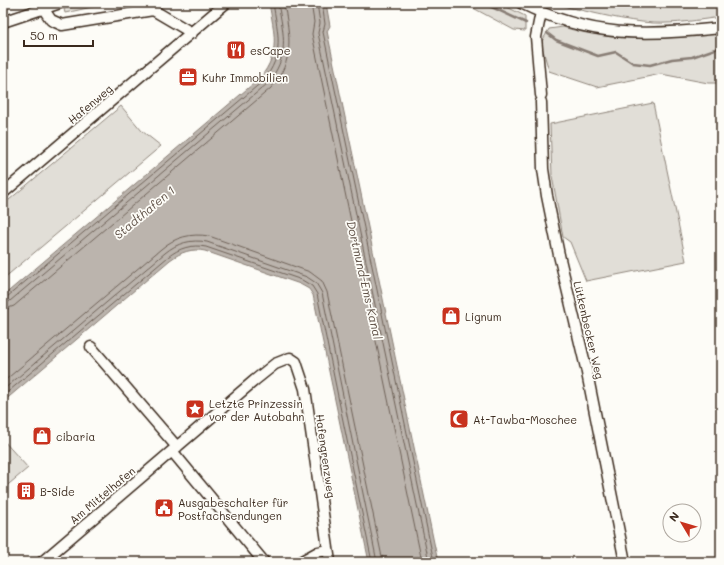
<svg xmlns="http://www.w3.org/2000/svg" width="724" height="565" font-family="Mali,sans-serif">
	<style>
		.green { fill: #e1ded7; stroke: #8e847a }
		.water { fill: #bbb4ad; stroke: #887d74 }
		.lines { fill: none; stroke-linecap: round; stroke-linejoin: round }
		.shore { stroke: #6e6157; stroke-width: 1 }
		.stream { stroke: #887d74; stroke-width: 2.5 }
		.minor-casing { stroke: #3b2a1e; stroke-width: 13 }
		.minor { stroke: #fdfcf7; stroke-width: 10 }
		.labels { text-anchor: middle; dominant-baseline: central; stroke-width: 3.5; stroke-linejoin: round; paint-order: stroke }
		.poi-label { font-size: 11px; fill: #3b2a1e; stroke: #fdfcf7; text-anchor: start }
		.street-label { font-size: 11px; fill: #3b2a1e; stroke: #fdfcf7 }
		.water-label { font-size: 12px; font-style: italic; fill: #615349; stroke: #fdfcf7 }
	</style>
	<rect width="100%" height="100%" fill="#fdfcf7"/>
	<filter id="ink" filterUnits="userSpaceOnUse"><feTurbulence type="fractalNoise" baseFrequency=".025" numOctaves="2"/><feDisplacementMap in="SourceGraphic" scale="8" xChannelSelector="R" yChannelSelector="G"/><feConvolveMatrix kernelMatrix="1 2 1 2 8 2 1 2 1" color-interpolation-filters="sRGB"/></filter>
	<g filter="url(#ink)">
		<path class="green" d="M 86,3 L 110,3 L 65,13 L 64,9 Z
			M 464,3 L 499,3 L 525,16 L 525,31 L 514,30 Z
			M 560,3 L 721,3 L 721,17 C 698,20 676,24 653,23 C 624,21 595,13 567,7 Z
			M 563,27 C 614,43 669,40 721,32 L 721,83 L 708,83 L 661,74 L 597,87 L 549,71 L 541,43 L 549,29 Z
			M 653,103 L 686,261 L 586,281 L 570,242 L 563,237 L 552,176 L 550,124 Z
			M 121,106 L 142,131 L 161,146 L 3,279 L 3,205 Z
			M 3,440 L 28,468 L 3,489 Z"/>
		<path class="water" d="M 269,3 L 326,3 L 330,26 L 327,31 L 438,562 L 369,562 L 313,295 L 309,289 L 300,284 L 205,251 C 192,248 181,252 170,260 L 3,402 L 3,296 L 260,78 C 281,52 274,33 269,3 Z"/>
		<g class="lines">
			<path class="shore" d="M 311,3 L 314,22 L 312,34 L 422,562
				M 317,3 L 320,23 L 318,33 L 429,562
				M 322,3 L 325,24 L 323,32 L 434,562
				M 3,299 L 7,297 L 263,81 C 285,54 278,34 273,3
				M 3,304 L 10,301 L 267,84 C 290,56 284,36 278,3
				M 3,310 L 14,306 L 271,88 C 295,59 290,38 284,3
				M 3,382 L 161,249 C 175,237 191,233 209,236 L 310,272 L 322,281 L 327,292 L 383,562
				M 3,390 L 165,253 C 177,243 191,239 207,242 L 307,277 L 316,283 L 322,293 L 377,562
				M 3,396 L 168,257 C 179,248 192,244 206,247 L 302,280 L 312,286 L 317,294 L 372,562"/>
			<path class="stream" d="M 483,3 L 526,23
				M 547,33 L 556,40 L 598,56 L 616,52 L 633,63 L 650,65 L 672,59 L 692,57 L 721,47"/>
			<defs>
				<path id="minor" d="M 521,3 C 591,38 646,36 721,28
					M 43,8 L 51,20 L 62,25 L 153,10 L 192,33
					M 541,12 L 536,37 L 541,95
					M 3,22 L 60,3
					M 541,102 L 543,169 L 547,196 L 559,255 L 586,368 L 625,562
					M 3,193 L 226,3
					M 91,347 L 177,447
					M 172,451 L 264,562
					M 42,562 L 255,380 L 275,364 L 290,358 L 296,362 L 305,389 L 330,562
					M 300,562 L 318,552 L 328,550"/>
			</defs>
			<use href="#minor" class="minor-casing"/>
			<use href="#minor" class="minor"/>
		</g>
	</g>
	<defs>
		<symbol id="restaurant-square" viewBox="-11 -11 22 22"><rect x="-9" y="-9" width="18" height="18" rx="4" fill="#c8321e" stroke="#fdfcf7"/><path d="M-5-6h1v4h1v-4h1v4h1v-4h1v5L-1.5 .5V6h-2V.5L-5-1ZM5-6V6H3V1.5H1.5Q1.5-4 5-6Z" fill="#fff"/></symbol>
		<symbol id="office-square" viewBox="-11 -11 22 22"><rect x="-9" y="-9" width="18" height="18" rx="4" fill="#c8321e" stroke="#fdfcf7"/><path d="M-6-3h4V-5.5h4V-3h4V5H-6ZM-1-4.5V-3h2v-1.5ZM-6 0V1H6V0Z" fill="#fff"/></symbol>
		<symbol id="shop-square" viewBox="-11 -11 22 22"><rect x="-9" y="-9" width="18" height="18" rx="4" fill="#c8321e" stroke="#fdfcf7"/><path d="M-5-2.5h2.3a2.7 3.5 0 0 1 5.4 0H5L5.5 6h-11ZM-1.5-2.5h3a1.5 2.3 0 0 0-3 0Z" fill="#fff"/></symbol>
		<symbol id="sight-square" viewBox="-11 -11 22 22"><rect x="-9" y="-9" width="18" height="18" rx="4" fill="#c8321e" stroke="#fdfcf7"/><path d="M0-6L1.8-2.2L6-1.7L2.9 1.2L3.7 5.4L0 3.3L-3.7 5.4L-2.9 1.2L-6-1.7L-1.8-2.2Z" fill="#fff"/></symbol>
		<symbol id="mosque-square" viewBox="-11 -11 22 22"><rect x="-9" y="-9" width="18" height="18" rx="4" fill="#c8321e" stroke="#fdfcf7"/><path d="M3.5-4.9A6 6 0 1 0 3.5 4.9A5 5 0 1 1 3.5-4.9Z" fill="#fff"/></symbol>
		<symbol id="building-square" viewBox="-11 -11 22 22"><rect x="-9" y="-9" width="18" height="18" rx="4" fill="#c8321e" stroke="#fdfcf7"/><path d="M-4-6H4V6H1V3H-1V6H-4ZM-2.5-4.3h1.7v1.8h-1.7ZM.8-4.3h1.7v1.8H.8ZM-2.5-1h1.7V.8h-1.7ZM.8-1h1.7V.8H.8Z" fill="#fff"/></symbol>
		<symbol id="civic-square" viewBox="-11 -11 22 22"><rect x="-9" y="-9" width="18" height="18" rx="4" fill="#c8321e" stroke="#fdfcf7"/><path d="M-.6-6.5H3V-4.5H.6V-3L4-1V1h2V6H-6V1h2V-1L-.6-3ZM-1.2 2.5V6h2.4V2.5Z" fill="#fff"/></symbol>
	</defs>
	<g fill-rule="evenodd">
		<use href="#restaurant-square" x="225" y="39" width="22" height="22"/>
		<use href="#office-square" x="177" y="66" width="22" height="22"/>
		<use href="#shop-square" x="440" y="305" width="22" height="22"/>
		<use href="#sight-square" x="184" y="398" width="22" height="22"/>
		<use href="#mosque-square" x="448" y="408" width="22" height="22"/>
		<use href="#shop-square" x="31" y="425" width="22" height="22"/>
		<use href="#building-square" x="15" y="480" width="22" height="22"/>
		<use href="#civic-square" x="153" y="497" width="22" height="22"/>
	</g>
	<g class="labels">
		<g class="poi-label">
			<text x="250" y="50">esCape</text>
			<text x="202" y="77">Kuhr Immobilien</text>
			<text x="465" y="316">Lignum</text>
			<text x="209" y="403">Letzte Prinzessin<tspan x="209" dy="13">vor der Autobahn</tspan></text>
			<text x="473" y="419">At-Tawba-Moschee</text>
			<text x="56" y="436">cibaria</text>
			<text x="40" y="491">B-Side</text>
			<text x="178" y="502">Ausgabeschalter für<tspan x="178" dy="13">Postfachsendungen</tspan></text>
		</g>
		<g class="street-label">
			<text transform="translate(90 104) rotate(-40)">Hafenweg</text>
			<text transform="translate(589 330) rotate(77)">Lütkenbecker Weg</text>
			<text transform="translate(326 456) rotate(82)">Hafengrenzweg</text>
			<text transform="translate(102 495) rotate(-40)">Am Mittelhafen</text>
		</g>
		<g class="water-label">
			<text transform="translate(144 212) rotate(-40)">Stadthafen 1</text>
			<text transform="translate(365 280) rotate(77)">Dortmund-Ems-Kanal</text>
		</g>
	</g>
	<rect width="724" height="565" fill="none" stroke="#fdfcf7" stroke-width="16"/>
	<rect x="8" y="8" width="708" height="549" fill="none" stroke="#3b2a1e" stroke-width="1.5" filter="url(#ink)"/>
	<g transform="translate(682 523) rotate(308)"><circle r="19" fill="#fdfcf7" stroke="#afa8a0"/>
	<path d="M0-3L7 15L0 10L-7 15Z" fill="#c8321e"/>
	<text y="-6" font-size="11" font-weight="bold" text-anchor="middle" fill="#3b2a1e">N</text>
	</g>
	<path d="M24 40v6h69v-6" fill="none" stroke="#3b2a1e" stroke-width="2"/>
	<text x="30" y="40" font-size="12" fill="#3b2a1e" stroke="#fdfcf7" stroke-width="3" paint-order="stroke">50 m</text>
</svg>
